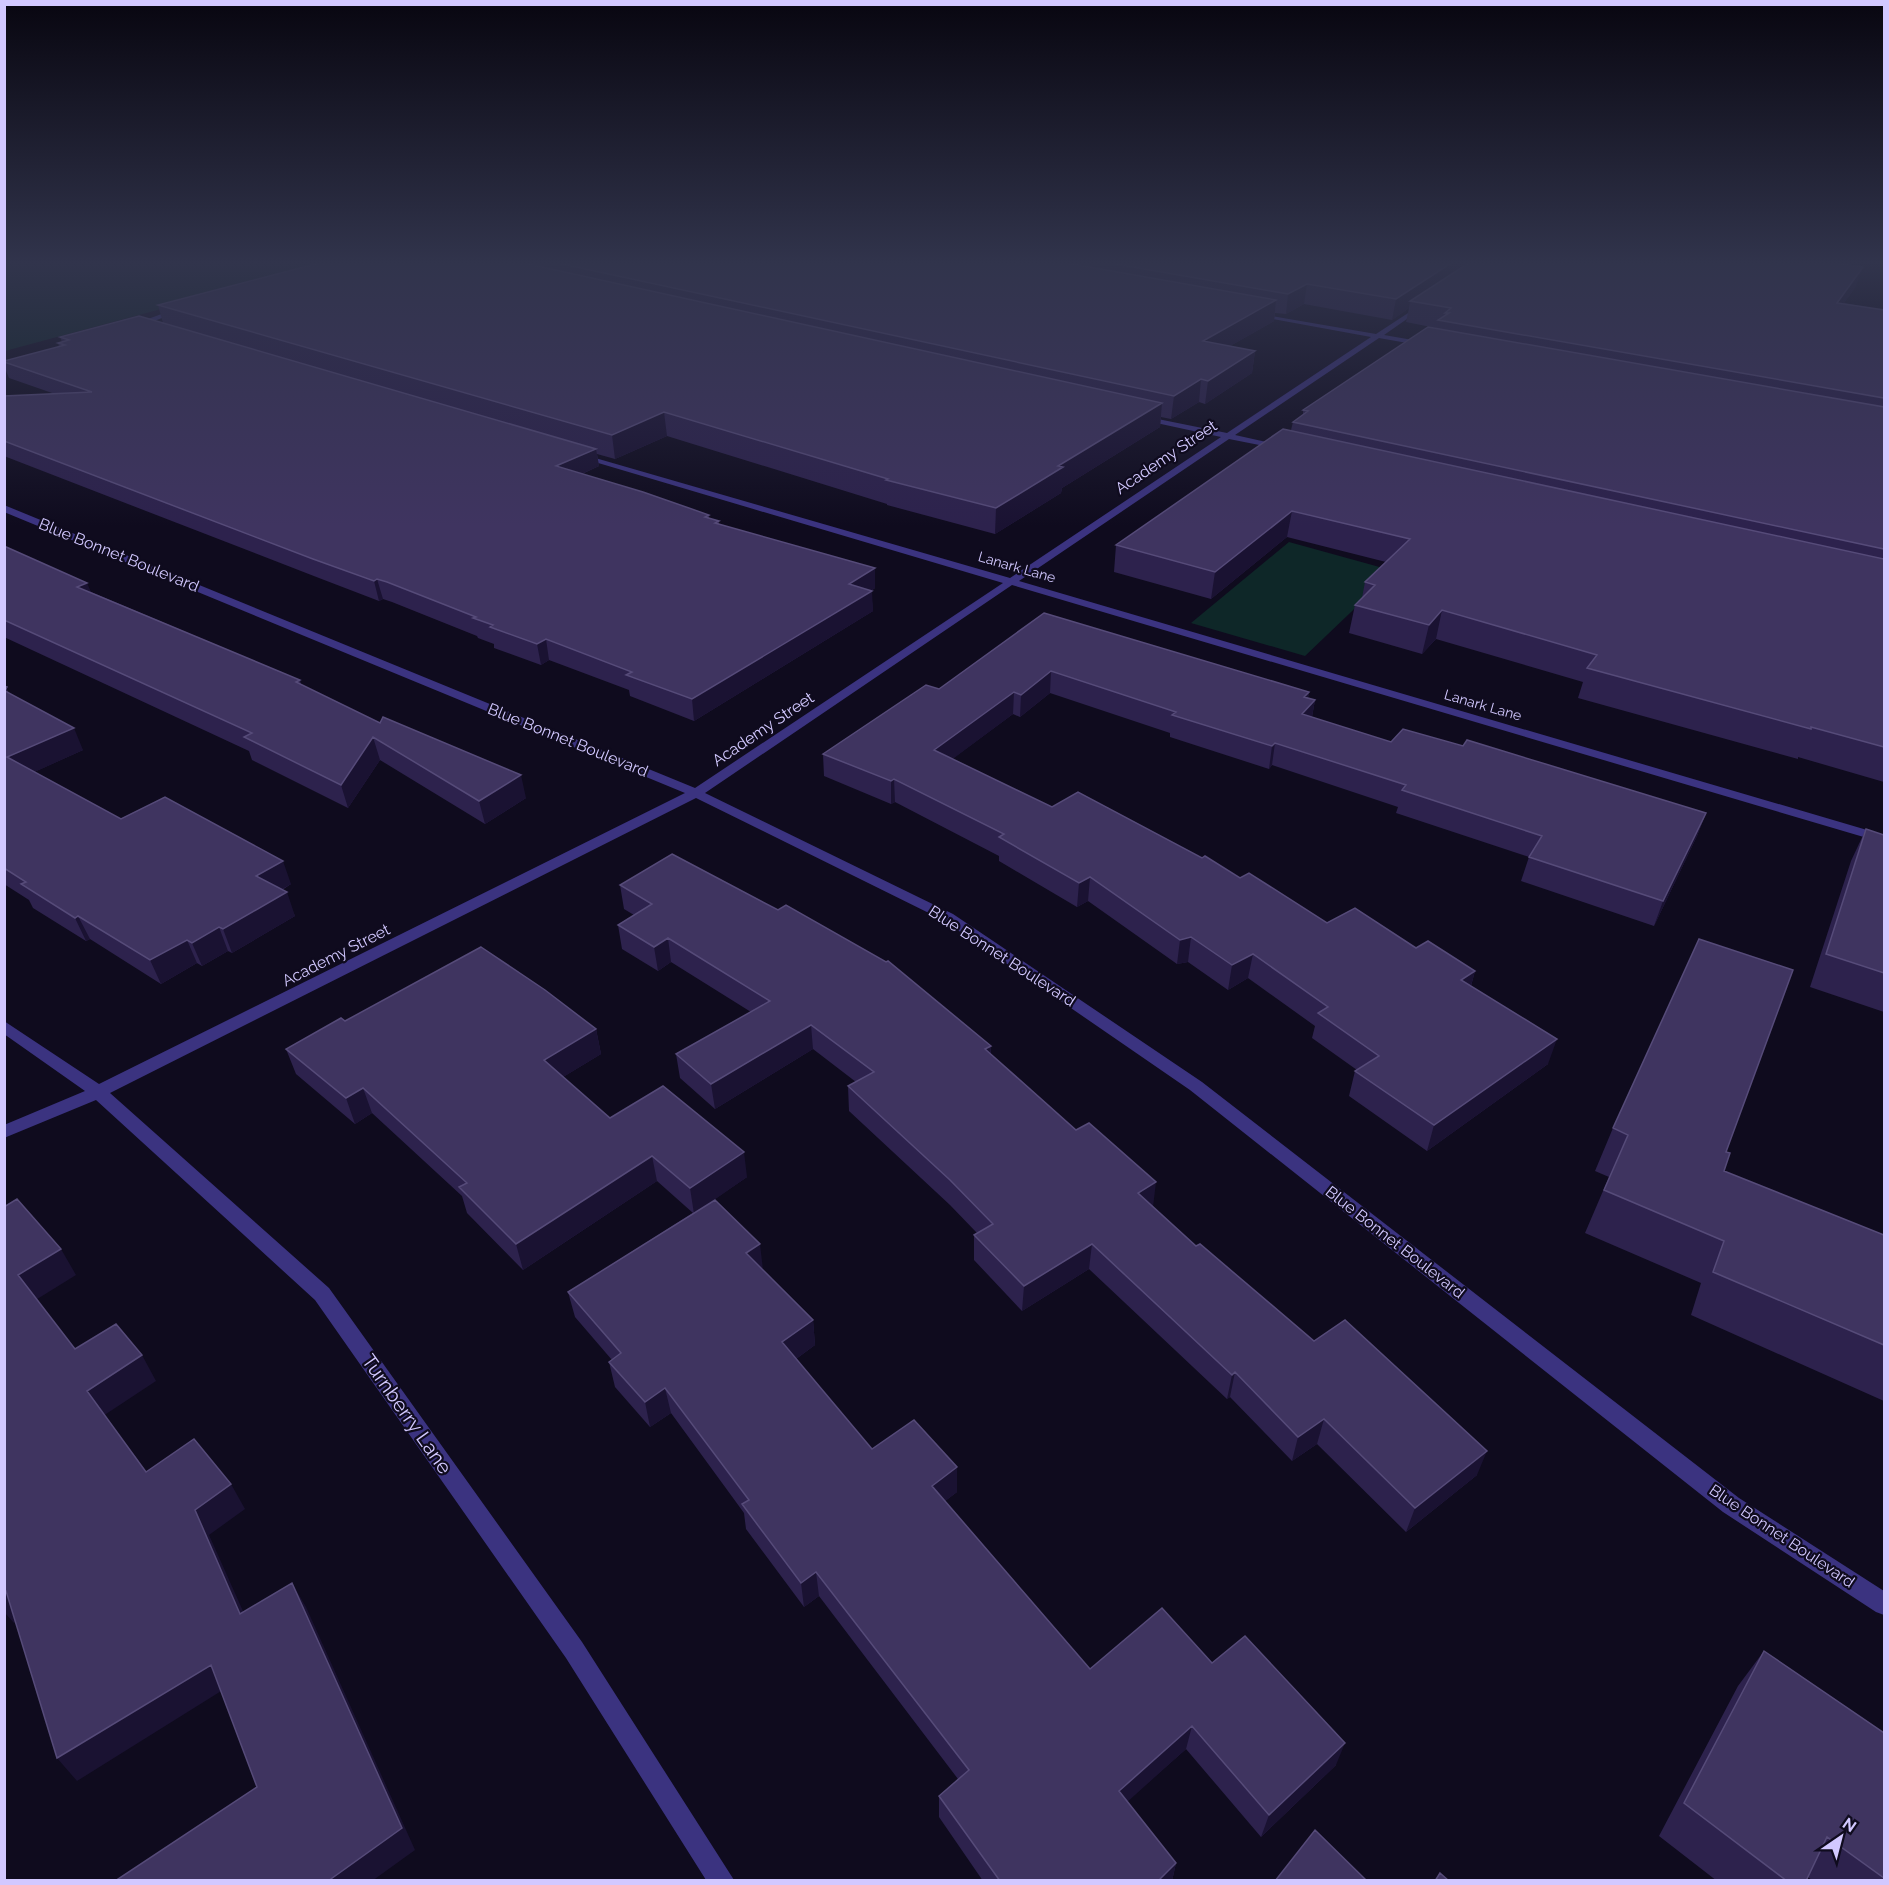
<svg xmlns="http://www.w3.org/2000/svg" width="1889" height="1885" font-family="Raleway,sans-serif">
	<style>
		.green { fill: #0e2728 }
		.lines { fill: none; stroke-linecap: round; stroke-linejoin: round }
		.minor { fill: #3b3380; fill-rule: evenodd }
		.wall { fill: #2d224d }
		.shaded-wall { fill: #1a1232 }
		.building { fill: #3f3460; stroke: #564b79; stroke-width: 1.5 }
		.labels { text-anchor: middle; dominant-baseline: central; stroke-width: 4.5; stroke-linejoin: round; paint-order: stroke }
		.far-street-label { font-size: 14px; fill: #d2c8ff; stroke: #0f0b1e }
		.street-label { font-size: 16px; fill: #d2c8ff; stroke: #0f0b1e }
		.near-street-label { font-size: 20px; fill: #d2c8ff; stroke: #0f0b1e }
	</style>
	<rect width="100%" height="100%" fill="#0f0b1e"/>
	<path class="green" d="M 5,262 L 336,262 L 5,351 Z
		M 1289,542 L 1394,571 L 1305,656 L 1191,623 Z"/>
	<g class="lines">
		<path class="minor" d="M 1425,302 L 1427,305 L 1384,335 L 1430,343 L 1430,347 L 1379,338 L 1235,435 L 1285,446 L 1285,450 L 1229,439 L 1019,581 L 1884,835 L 1884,843 L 1012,585 L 705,793 L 953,914 L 1202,1082 L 1739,1498 L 1884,1591 L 1884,1615 L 1876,1612 L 1723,1512 L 1190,1090 L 943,920 L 696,798 L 110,1093 L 329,1288 L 582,1642 L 734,1880 L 706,1880 L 566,1658 L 315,1300 L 96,1100 L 4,1138 L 4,1125 L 85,1091 L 4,1034 L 4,1021 L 99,1084 L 685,793 L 4,512 L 4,505 L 695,788 L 1003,583 L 578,457 L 578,453 L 1010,578 L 1221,437 L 1138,419 L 1138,415 L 1227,433 L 1371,337 L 1256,316 L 1254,313 L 1376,334 Z
			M 178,308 L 180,311 L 144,325 L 137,323 Z"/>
	</g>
	<path class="wall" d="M 323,262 L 1834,262 L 1834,263 L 1856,286 L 1844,303 L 1884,310 L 1884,782 L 1798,757 L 1798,759 L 1578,698 L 1583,682 L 1436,639 L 1422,654 L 1349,633 L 1355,605 L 1362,598 L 1365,582 L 1386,562 L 1287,537 L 1211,599 L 1114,572 L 1116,545 L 1291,430 L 1293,422 L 1303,415 L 1303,410 L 1436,328 L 1406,322 L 1409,308 L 1392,320 L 1304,304 L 1286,314 L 1275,313 L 1274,321 L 1230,346 L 1255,351 L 1252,373 L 1205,404 L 1199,402 L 1171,419 L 1161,417 L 1160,427 L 1062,488 L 1061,493 L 995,534 L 887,505 L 887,504 L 667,436 L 615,459 L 597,454 L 599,466 L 582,474 L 709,515 L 709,518 L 719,521 L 719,524 L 875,588 L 871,591 L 873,611 L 694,721 L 630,696 L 629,690 L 549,660 L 541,665 L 494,648 L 494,644 L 478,638 L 477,636 L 392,602 L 383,599 L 379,601 L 319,578 L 4,456 L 4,396 L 55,394 L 9,378 L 4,366 L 4,361 L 59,347 L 58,343 L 62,342 L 60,337 L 163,323 L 158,305 Z
		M 4,546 L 91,592 L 300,680 L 301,685 L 526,798 L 485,824 L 380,760 L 348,808 L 252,760 L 249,751 L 4,637 Z
		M 1044,613 L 1309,692 L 1308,698 L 1315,700 L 1312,717 L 1391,742 L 1706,813 L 1697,836 L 1654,926 L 1521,881 L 1529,857 L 1396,813 L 1398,807 L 1272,765 L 1269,769 L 1170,737 L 1170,733 L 1050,693 L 1020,717 L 1013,714 L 952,759 L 1052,807 L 1240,878 L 1327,923 L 1416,948 L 1475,971 L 1471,986 L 1548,1064 L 1427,1151 L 1349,1096 L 1355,1071 L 1357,1070 L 1312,1038 L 1315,1026 L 1248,978 L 1228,990 L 1188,962 L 1177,964 L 1088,901 L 1077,907 L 999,861 L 999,856 L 895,802 L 891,804 L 824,776 L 823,754 L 939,689 Z
		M 4,686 L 10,694 L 83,750 L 34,772 L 121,819 L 291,884 L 282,890 L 295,916 L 232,953 L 228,951 L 202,966 L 197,963 L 161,984 L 90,939 L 86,941 L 33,908 L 29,900 L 4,884 Z
		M 1866,829 L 1884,835 L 1884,1012 L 1810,987 L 1851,861 Z
		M 620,885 L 991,1046 L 991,1054 L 1153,1207 L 1196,1246 L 1477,1475 L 1406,1532 L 1317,1444 L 1292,1461 L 1230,1397 L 1227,1399 L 1089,1269 L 1022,1311 L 974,1260 L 974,1235 L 977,1233 L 950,1205 L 849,1111 L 848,1086 L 856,1082 L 813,1049 L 715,1109 L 680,1078 L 676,1054 L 751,1012 L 671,962 L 658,971 L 622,949 L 618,925 L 634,915 L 624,909 Z
		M 345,1021 L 596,1029 L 601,1054 L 563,1077 L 610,1118 L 747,1177 L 700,1209 L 763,1270 L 813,1320 L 815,1345 L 796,1359 L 872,1449 L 957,1467 L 957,1492 L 945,1501 L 1090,1669 L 1212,1663 L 1336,1765 L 1261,1837 L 1186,1749 L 1127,1801 L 1176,1863 L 1172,1881 L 983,1881 L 939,1817 L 939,1796 L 958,1779 L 819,1596 L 804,1607 L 746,1529 L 744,1513 L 671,1413 L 650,1427 L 615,1387 L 609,1362 L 612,1360 L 575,1317 L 568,1292 L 693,1213 L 657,1181 L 523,1270 L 467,1213 L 462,1196 L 372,1113 L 355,1124 L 296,1074 L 286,1049 Z
		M 1613,1128 L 1726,1152 L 1724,1171 L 1884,1235 L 1884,1401 L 1691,1315 L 1701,1283 L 1585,1233 L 1609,1177 L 1595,1171 Z
		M 1764,1651 L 1884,1733 L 1884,1881 L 1813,1881 L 1808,1877 L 1806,1881 L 1717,1881 L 1659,1836 L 1738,1686 Z"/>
	<path class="shaded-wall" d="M 1453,262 L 1479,262 L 1410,301 L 1409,308 L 1392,320 L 1396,299 Z
		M 1863,267 L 1856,286 L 1830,323 L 1837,303 Z
		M 1307,284 L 1304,304 L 1286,314 L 1288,294 Z
		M 1276,300 L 1274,321 L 1200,363 L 1203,341 Z
		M 1255,351 L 1252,373 L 1205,404 L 1208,381 Z
		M 1201,379 L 1199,402 L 1171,419 L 1174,396 Z
		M 1162,403 L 1160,427 L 1062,488 L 1061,493 L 995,534 L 996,508 L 1058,466 Z
		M 664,412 L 667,436 L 615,459 L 612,435 Z
		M 596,449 L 599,466 L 559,484 L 556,466 Z
		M 1292,511 L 1287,537 L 1211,599 L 1215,572 Z
		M 875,568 L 875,588 L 850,604 L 849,584 Z
		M 377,579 L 383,599 L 379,601 L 374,581 Z
		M 87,583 L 96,603 L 77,587 Z
		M 872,591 L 873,611 L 694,721 L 692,699 Z
		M 1442,610 L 1436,639 L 1422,654 L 1429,625 Z
		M 546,639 L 549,660 L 541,665 L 537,644 Z
		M 1051,671 L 1050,693 L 1020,717 L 1021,695 Z
		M 1014,692 L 1013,714 L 934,773 L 934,750 Z
		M 1309,692 L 1306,710 L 1315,700 L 1311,722 L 1298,736 L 1304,697 Z
		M 74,728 L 83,750 L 17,780 L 7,757 Z
		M 373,737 L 380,760 L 348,808 L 341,785 Z
		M 1275,743 L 1272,765 L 1269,769 L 1272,746 Z
		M 521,775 L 526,798 L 485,824 L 479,801 Z
		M 894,779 L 895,802 L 891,804 L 891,781 Z
		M 1706,813 L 1697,836 L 1654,926 L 1663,901 Z
		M 283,861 L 291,884 L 265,899 L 256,876 Z
		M 1090,877 L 1088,901 L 1077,907 L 1079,883 Z
		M 287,892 L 295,916 L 232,953 L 223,929 Z
		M 78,916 L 90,939 L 86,941 L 75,918 Z
		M 219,927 L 228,951 L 202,966 L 192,943 Z
		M 1191,937 L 1188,962 L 1177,964 L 1180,940 Z
		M 668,938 L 671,962 L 658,971 L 654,947 Z
		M 187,940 L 197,963 L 161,984 L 150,960 Z
		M 1253,954 L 1248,978 L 1228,990 L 1232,965 Z
		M 1475,971 L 1468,996 L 1461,980 Z
		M 811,1025 L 813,1049 L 715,1109 L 711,1084 Z
		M 596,1029 L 601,1054 L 550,1085 L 544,1060 Z
		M 1557,1039 L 1548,1064 L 1427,1151 L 1434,1125 Z
		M 991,1046 L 990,1070 L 985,1049 Z
		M 363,1088 L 372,1113 L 355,1124 L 346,1098 Z
		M 744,1152 L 747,1177 L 694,1214 L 690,1188 Z
		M 652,1156 L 657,1181 L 523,1270 L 516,1244 Z
		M 1156,1182 L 1153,1207 L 1138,1193 Z
		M 760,1244 L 763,1270 L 749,1279 L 746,1253 Z
		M 1092,1244 L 1089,1269 L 1022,1311 L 1024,1286 Z
		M 61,1249 L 76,1275 L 34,1301 L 18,1275 Z
		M 813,1320 L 815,1345 L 785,1367 L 782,1342 Z
		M 142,1355 L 156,1381 L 103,1416 L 87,1391 Z
		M 1235,1372 L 1230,1397 L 1227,1399 L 1232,1375 Z
		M 665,1388 L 671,1413 L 650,1427 L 645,1402 Z
		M 1324,1419 L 1317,1444 L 1292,1461 L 1298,1437 Z
		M 1487,1451 L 1477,1475 L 1406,1532 L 1415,1508 Z
		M 957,1467 L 957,1492 L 932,1511 L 932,1486 Z
		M 231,1484 L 245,1509 L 209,1535 L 255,1638 L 240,1614 L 195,1510 Z
		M 816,1572 L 819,1596 L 804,1607 L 801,1583 Z
		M 292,1583 L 306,1607 L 415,1850 L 372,1881 L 328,1881 Z
		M 6,1591 L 26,1615 L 14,1623 L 4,1612 L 4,1592 Z
		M 211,1665 L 226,1688 L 77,1781 L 57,1758 Z
		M 1192,1726 L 1186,1749 L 1115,1813 L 1119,1791 Z
		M 1345,1743 L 1336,1765 L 1261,1837 L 1269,1815 Z
		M 1176,1863 L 1172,1881 L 1158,1881 Z"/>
	<path class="building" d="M 323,262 L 519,262 L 1162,403 L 1058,466 L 1063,467 L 996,508 L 886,480 L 888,479 L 664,412 L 612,435 L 158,305 Z
		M 553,262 L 1061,262 L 1276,300 L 1203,341 L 1255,351 L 1208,381 L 1201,379 L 1174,396 Z
		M 1104,262 L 1453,262 L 1396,299 L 1307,284 L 1288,294 Z
		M 1470,262 L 1828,262 L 1863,267 L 1837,303 L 1884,310 L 1884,398 L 1438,320 L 1449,313 L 1445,313 L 1451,308 L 1410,301 Z
		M 139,316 L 596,449 L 556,466 L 643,492 L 709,515 L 705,517 L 719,521 L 715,523 L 875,568 L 849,584 L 872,591 L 692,699 L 626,675 L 632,672 L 546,639 L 537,644 L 490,627 L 493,625 L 473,618 L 476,617 L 387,582 L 377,579 L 374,581 L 313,559 L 4,441 L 4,396 L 92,392 L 4,362 L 4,361 L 65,345 L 58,343 L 69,340 L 60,337 Z
		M 1428,327 L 1884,407 L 1884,549 L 1293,422 L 1308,411 L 1303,410 Z
		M 1283,429 L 1884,559 L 1884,747 L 1811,727 L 1811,729 L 1587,668 L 1597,655 L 1442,610 L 1429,625 L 1355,605 L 1375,585 L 1365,582 L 1410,539 L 1292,511 L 1215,572 L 1116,545 Z
		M 4,546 L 87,583 L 77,587 L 300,680 L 296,682 L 380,723 L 383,717 L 521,775 L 479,801 L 373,737 L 341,785 L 244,737 L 252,733 L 4,620 Z
		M 1044,613 L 1309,692 L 1304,697 L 1315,700 L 1302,714 L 1391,742 L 1403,729 L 1463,746 L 1467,740 L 1706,813 L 1663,901 L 1529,857 L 1542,836 L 1402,790 L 1406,785 L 1275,743 L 1272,746 L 1172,715 L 1176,712 L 1051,671 L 1021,695 L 1014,692 L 934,750 L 1052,807 L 1078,792 L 1202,858 L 1205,856 L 1240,878 L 1249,873 L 1327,923 L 1355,908 L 1416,948 L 1428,941 L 1475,971 L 1461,980 L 1557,1039 L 1434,1125 L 1355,1071 L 1379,1056 L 1318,1013 L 1328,1007 L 1253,954 L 1232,965 L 1191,937 L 1180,940 L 1090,877 L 1079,883 L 999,837 L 1004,834 L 894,779 L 891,781 L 823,754 L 926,685 L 939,689 Z
		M 4,686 L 7,687 L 5,691 L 74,728 L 7,757 L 121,819 L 165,797 L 283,861 L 256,876 L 287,892 L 223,929 L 219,927 L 192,943 L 187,940 L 150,960 L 78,916 L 75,918 L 21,884 L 26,882 L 4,868 Z
		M 1866,829 L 1884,835 L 1884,973 L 1826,954 Z
		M 672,854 L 778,910 L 786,905 L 886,962 L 888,961 L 991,1046 L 985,1049 L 1076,1130 L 1089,1123 L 1156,1182 L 1138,1193 L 1196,1246 L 1200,1244 L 1314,1341 L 1345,1320 L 1487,1451 L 1415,1508 L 1324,1419 L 1298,1437 L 1235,1372 L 1232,1375 L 1092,1244 L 1024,1286 L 974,1235 L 993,1224 L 950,1180 L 848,1086 L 874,1072 L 811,1025 L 711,1084 L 676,1054 L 770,1001 L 668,938 L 654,947 L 618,925 L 652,904 L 620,885 Z
		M 1699,939 L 1793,970 L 1726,1152 L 1730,1153 L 1724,1171 L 1884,1235 L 1884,1345 L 1713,1272 L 1724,1241 L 1604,1190 L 1628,1135 L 1613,1128 Z
		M 481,947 L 545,990 L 596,1029 L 544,1060 L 610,1118 L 663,1086 L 744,1152 L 690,1188 L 652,1156 L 516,1244 L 459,1187 L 467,1183 L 363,1088 L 346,1098 L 286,1049 L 341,1018 L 345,1021 Z
		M 17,1199 L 61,1249 L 18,1275 L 75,1349 L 116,1324 L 142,1355 L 87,1391 L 146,1472 L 194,1439 L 231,1484 L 195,1510 L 240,1614 L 292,1583 L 402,1828 L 328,1881 L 115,1881 L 257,1787 L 211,1665 L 57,1758 L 6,1591 L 4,1592 L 4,1207 Z
		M 715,1200 L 760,1244 L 746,1253 L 813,1320 L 782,1342 L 872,1449 L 914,1420 L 957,1467 L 932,1486 L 1090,1669 L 1162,1608 L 1212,1663 L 1245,1636 L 1345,1743 L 1269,1815 L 1192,1726 L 1119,1791 L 1176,1863 L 1158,1881 L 1000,1881 L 939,1796 L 969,1770 L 816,1572 L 801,1583 L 742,1504 L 749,1500 L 665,1388 L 645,1402 L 609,1362 L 621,1353 L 568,1292 Z
		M 1764,1651 L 1884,1733 L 1884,1878 L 1827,1837 L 1806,1881 L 1787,1881 L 1684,1803 Z
		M 1315,1830 L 1367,1881 L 1275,1881 Z
		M 1440,1873 L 1449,1881 L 1435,1881 Z"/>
	<linearGradient id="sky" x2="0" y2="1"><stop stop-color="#080610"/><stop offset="0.5" stop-color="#31344c"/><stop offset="1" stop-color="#31344c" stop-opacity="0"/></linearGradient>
	<rect width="1889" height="526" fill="url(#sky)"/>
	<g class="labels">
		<g class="far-street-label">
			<text transform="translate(1017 567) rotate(16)">Lanark Lane</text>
			<text transform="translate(1483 705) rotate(16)">Lanark Lane</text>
		</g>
		<g class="street-label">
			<text transform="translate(1166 457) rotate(-34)">Academy Street</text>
			<text transform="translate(119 555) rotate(22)">Blue Bonnet Boulevard</text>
			<text transform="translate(763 729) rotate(-34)">Academy Street</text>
			<text transform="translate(568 740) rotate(22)">Blue Bonnet Boulevard</text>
			<text transform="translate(336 955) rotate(-27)">Academy Street</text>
			<text transform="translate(1002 956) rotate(33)">Blue Bonnet Boulevard</text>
			<text transform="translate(1395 1242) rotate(38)">Blue Bonnet Boulevard</text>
			<text transform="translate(1782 1536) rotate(34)">Blue Bonnet Boulevard</text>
		</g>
		<g class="near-street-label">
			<text transform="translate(407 1414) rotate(55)">Turnberry Lane</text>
		</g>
	</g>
	<rect width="1889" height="1885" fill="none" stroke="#d2c8ff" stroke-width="12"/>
	<g transform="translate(1841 1837) rotate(35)" stroke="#0f0b1e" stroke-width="4.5" paint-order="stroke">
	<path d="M0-4.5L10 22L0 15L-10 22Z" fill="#d2c8ff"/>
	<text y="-9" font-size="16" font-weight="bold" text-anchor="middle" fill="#d2c8ff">N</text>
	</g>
</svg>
